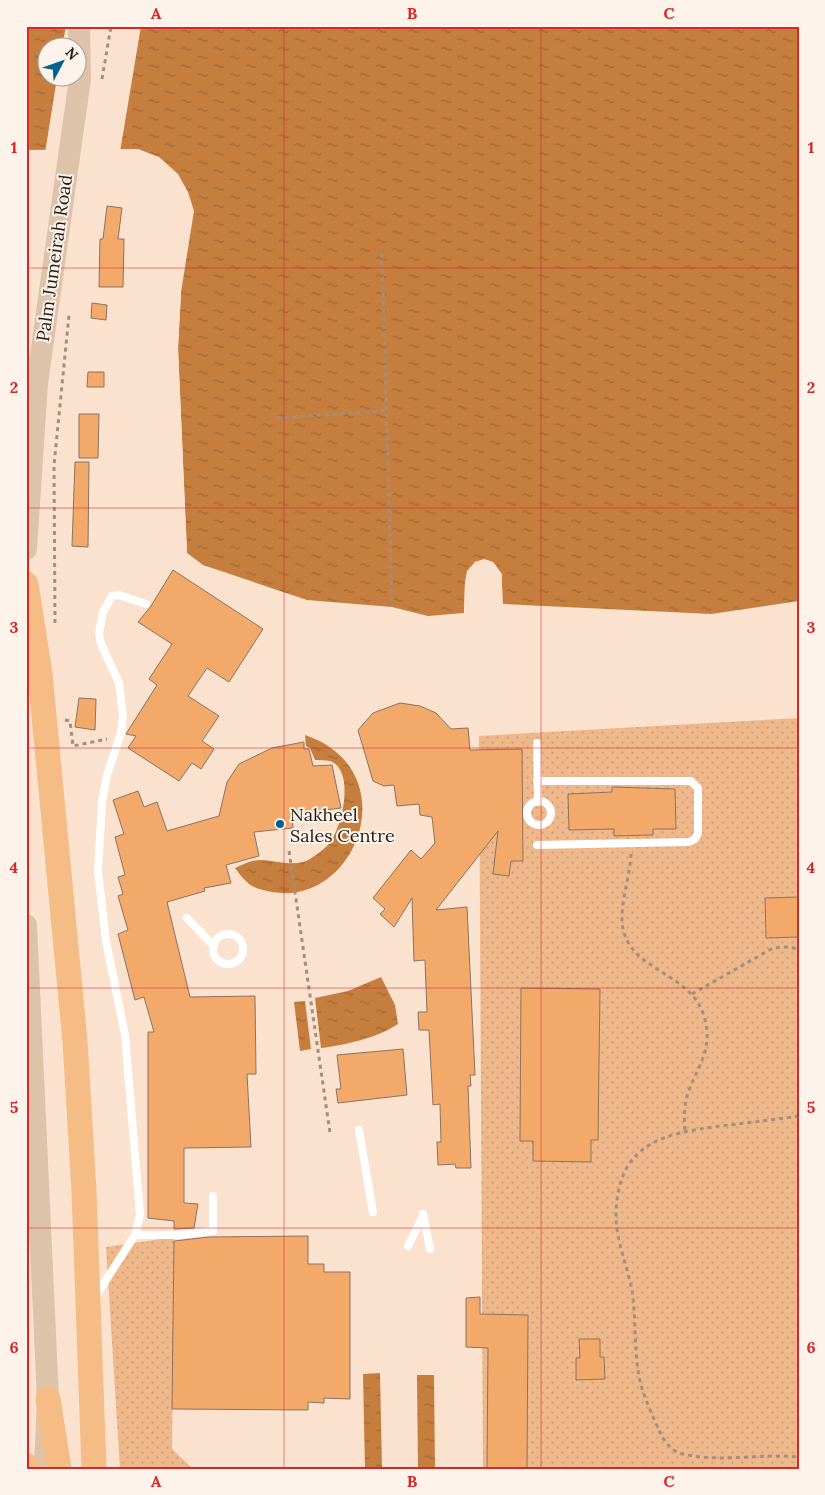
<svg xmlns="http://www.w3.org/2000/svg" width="825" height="1495" font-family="Lora,serif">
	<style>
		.park { fill: url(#park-dots) }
		.water { fill: url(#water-ripples); fill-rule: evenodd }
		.pier { fill: #fbe2cf }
		.building { fill: #f3a96a; stroke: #8a7362 }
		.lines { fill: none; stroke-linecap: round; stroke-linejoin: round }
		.path { stroke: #a28f81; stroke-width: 3; stroke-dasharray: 4 4; stroke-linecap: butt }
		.lane { stroke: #fff; stroke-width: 8 }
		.secondary { stroke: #ddc3aa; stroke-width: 22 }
		.primary { stroke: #f5bc85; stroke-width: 25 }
		.grid { fill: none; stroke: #d62828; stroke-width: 1; stroke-opacity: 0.55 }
		.poi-dot { fill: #006090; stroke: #fdf3eb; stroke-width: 2 }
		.labels { text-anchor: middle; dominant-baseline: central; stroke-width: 4; stroke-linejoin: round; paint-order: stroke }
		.street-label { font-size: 18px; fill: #251c15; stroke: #fdf3eb }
		.poi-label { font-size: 18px; fill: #251c15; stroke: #fdf3eb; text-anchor: start }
		.neatline { fill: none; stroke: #d62828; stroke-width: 2 }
		.grid-label { font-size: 16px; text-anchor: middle; font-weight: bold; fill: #d62828 }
	</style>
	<defs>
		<pattern id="park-dots" width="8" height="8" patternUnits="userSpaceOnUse" patternTransform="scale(1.25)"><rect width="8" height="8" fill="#efb88b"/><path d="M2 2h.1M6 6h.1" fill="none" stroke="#cd9e77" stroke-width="1.8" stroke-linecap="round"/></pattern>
		<pattern id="water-ripples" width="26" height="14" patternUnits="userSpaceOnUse" patternTransform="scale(1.25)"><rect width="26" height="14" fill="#c57e3e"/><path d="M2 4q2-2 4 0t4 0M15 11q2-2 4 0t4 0" fill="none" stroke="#a06633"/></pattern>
	</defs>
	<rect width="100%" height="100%" fill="#fbe2cf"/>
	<path class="park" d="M 799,718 L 799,1469 L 483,1469 L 479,736 Z
		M 174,1237 L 172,1449 L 193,1469 L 120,1469 L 106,1247 Z"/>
	<path class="water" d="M 26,26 L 799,26 L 799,601 L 711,614 L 503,604 C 502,585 504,552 475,562 L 465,582 L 464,613 L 428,616 L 392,607 L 307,600 L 203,565 L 187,553 L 178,348 L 181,292 L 194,211 L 188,192 L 178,174 L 159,157 L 138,149 L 26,150 ZM 48,48 L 78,48 L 78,78 L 48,78 Z
		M 305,735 C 408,770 357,907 272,892 C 263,890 254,889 247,882 C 242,878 239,873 235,868 C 242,865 252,860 260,860 C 275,860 296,868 310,859 C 316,855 323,850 328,845 C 342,830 356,770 330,761 C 326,760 319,760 315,760 L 310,748 L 306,746 Z
		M 381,977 L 395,1005 L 398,1024 C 377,1038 345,1045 321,1048 L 315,998 L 348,991 Z
		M 305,1001 L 311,1049 L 300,1051 L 294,1002 Z
		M 380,1373 L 382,1469 L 365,1469 L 363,1374 Z
		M 417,1375 L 434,1375 L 435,1469 L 418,1469 Z"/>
	<path class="pier" d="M 66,26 L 141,26 L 120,152 L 45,153 L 57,78 L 78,78 L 78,48 L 62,47 Z
		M 181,292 L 178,348 L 187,553 L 184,552 L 175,348 L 178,293 Z
		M 484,559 L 493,562 L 502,574 L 501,606 L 499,575 L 491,564 L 484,561 L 476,564 L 470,572 L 467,583 L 467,613 L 464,615 L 465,582 L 467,571 L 475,562 Z"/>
	<path class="building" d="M 107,206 L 122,208 L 118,239 L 124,239 L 123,287 L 99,287 L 100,239 L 103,239 Z
		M 92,303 L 107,305 L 106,320 L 91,318 Z
		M 88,372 L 104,372 L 104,387 L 87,387 Z
		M 79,414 L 99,414 L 98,458 L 79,458 Z
		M 75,462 L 89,462 L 88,547 L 72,546 Z
		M 173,570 L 263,629 L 229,682 L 207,668 L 188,696 L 219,716 L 202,741 L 214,749 L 201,769 L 192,763 L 179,781 L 128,748 L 136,736 L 126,734 L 157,685 L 149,679 L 172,644 L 138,622 L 151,606 Z
		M 79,698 L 96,699 L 95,730 L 75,727 Z
		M 400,703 L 420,706 L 436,713 L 451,729 L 468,728 L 470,750 L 522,749 L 523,861 L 511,861 L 509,876 L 493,874 L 498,831 L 436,910 L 467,907 L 475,1075 L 470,1075 L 471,1086 L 468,1086 L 471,1168 L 456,1168 L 455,1164 L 438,1165 L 437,1142 L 441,1142 L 440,1104 L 433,1105 L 429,1030 L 419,1030 L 418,1012 L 427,1012 L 425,960 L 414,961 L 412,898 L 394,927 L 380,914 L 385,909 L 373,898 L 411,850 L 421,859 L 435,843 L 432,817 L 420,815 L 419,804 L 397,806 L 394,785 L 384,786 L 373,781 L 358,730 L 373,713 Z
		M 304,742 L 304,749 L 309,749 L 313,766 L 332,765 L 341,808 L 292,814 L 293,828 L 254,832 L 259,856 L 226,865 L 231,883 L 204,888 L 205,891 L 167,902 L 190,997 L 255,996 L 256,1074 L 247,1074 L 251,1147 L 184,1148 L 184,1203 L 198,1204 L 194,1228 L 174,1229 L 174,1221 L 148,1218 L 148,1032 L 154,1032 L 144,997 L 135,1000 L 118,934 L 128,930 L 118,896 L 123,894 L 118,877 L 125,875 L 115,837 L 124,834 L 113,800 L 138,791 L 144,807 L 157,802 L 167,831 L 219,816 L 227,782 L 239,764 L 272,748 Z
		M 612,787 L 675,789 L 676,829 L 653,829 L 653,835 L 614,836 L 614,829 L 569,830 L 568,794 L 612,792 Z
		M 799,897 L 799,937 L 766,938 L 765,898 Z
		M 521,988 L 600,989 L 598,1140 L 591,1140 L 591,1162 L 533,1161 L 533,1141 L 520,1141 Z
		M 403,1049 L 407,1095 L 338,1103 L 336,1089 L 341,1089 L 337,1055 Z
		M 308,1236 L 308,1264 L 324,1264 L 324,1272 L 350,1272 L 350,1399 L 324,1398 L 324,1403 L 308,1402 L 308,1410 L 172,1409 L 174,1241 L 209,1237 Z
		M 480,1297 L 480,1314 L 528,1315 L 527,1468 L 487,1469 L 488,1348 L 466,1347 L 466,1298 Z
		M 579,1339 L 600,1339 L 600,1357 L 604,1357 L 605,1379 L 576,1380 L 576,1358 L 580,1358 Z"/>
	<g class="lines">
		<path class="path" d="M 102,79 L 111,26
			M 382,253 L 392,607
			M 277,418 L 385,411
			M 55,623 L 54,465 L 69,315
			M 65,720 L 70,721 L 73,746 L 107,739
			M 289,851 L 330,1133
			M 631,854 C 630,876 621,900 622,922 C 626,972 690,970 704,1016 C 714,1049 698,1065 688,1093 C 684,1105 684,1118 685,1131
			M 692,994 L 773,948 L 788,947 L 799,949
			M 799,1116 C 772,1120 746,1123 720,1126 C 662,1134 619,1143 616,1212 C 615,1238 627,1265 632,1290 C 636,1316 634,1344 638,1370 C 641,1393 653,1416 662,1437 C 668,1445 673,1452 683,1454 C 720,1463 761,1453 799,1457"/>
		<path class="lane" d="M 537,743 L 538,802
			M 537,781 L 691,781 L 698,788 L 698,833 L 695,839 L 689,842 L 537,845
			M527 813a12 12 0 1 1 24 0a12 12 0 1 1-24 0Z
			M 187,918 L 214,946
			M213 949a15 15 0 1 1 30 0a15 15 0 1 1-30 0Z
			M 359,1130 L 373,1212
			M 423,1214 L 430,1249
			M 135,1235 L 180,1235 L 213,1231 L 213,1196
			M 408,1246 L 423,1216
			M 95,1297 L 135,1235 L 140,1215 L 125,1035 L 106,941 L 98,871 L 102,802 L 107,775 L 121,733 L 123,716 L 119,683 L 101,644 L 99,633 L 103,612 L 112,596 L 119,595 L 146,604"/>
		<path class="secondary" d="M 26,549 L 37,383 L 80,79 L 79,26
			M 26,925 L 48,1399 L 45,1469"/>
		<path class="primary" d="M 26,584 L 40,674 L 75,1041 L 84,1191 L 94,1469
			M 48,1399 L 59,1469
			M 26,1465 L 28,1469"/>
	</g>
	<path class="grid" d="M 284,26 L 284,1469M 541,26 L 541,1469M 26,268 L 799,268M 26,508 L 799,508M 26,748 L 799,748M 26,988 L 799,988M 26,1228 L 799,1228"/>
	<circle class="poi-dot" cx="280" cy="824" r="5"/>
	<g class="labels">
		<g class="street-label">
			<text transform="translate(54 258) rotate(-82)">Palm Jumeirah Road</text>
		</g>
		<g class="poi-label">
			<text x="290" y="814">Nakheel<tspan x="290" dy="21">Sales Centre</tspan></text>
		</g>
	</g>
	<rect width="825" height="1495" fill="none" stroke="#fdf3eb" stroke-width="55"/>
	<g transform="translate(62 62) rotate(49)"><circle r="24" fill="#fdf3eb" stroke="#a79d95"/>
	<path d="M0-4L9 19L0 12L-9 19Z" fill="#006090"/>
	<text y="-8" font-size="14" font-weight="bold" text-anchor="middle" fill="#251c15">N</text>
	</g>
	<rect x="28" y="28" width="770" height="1440" class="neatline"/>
	<g class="grid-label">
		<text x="156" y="19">A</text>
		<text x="412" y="19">B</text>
		<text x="669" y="19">C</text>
		<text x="14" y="153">1</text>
		<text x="811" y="153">1</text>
		<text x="14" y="393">2</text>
		<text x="811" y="393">2</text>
		<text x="14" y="633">3</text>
		<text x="811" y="633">3</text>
		<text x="14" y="873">4</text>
		<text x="811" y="873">4</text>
		<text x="14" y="1113">5</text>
		<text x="811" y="1113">5</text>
		<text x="14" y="1353">6</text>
		<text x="811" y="1353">6</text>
		<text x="156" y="1487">A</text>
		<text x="412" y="1487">B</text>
		<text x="669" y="1487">C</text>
	</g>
</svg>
